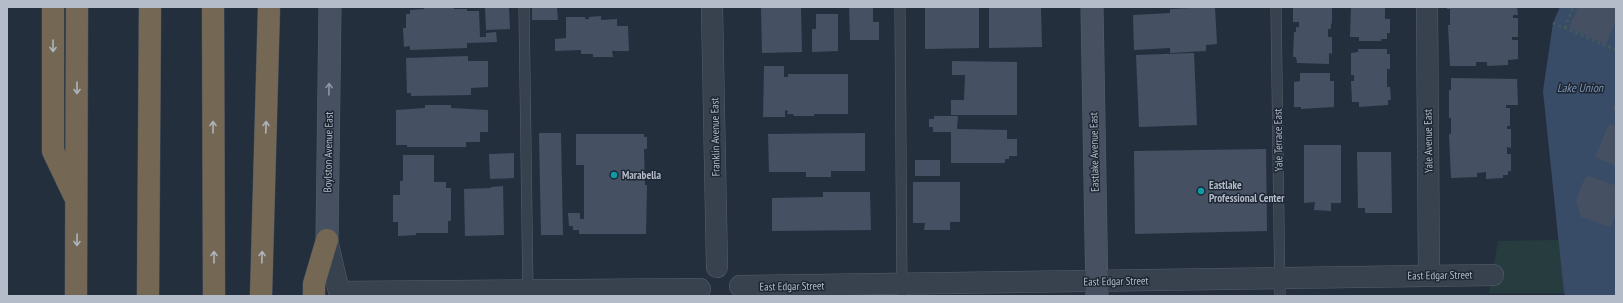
<svg xmlns="http://www.w3.org/2000/svg" width="1623" height="303" font-family="'PT Sans Narrow',sans-serif">
	<style>
		.green { fill: #263c3f }
		.water { fill: #394c67 }
		.building { fill: #455162 }
		.lines { fill: none; stroke-linecap: round; stroke-linejoin: round }
		.lane-casing { stroke: #565f6c; stroke-width: 11 }
		.street-casing { stroke: #565f6c; stroke-width: 22 }
		.secondary-casing { stroke: #565f6c; stroke-width: 23 }
		.highway-casing { stroke: #434c59; stroke-width: 23 }
		.path { stroke: #44595c; stroke-width: 2.5; stroke-dasharray: 3 3; stroke-linecap: butt }
		.lane { stroke: #38414e; stroke-width: 10 }
		.street { stroke: #38414e; stroke-width: 21 }
		.secondary { stroke: #465061; stroke-width: 22 }
		.highway { stroke: #746855; stroke-width: 22 }
		.oneway { stroke: #aeb4bd }
		.oneway2 { stroke: #8e96a5 }
		.culture-dot { fill: #0f9aa8; stroke: #1d2633; stroke-width: 1.5 }
		.labels { text-anchor: middle; dominant-baseline: central; stroke-width: 3; stroke-linejoin: round; paint-order: stroke }
		.street-label { font-size: 11px; fill: #b4bcc9; stroke: #1d2633 }
		.poi-label { font-size: 11px; font-weight: bold; fill: #b4bcc9; stroke: #1d2633; text-anchor: start }
		.water-label { font-size: 12px; font-style: italic; fill: #7c92b1; stroke: #1d2633 }
	</style>
	<rect width="100%" height="100%" fill="#242f3e"/>
	<path class="green" d="M 1559,240 L 1564,293 L 1489,293 L 1498,241 Z"/>
	<path class="water" d="M 1560,7 L 1616,7 L 1616,296 L 1566,296 L 1564,293 L 1543,91 L 1553,23 Z"/>
	<path class="building" d="M 424,7 L 454,7 L 454,9 L 467,9 L 467,11 L 479,11 L 480,37 L 486,37 L 486,33 L 496,32 L 497,42 L 467,43 L 467,48 L 410,50 L 410,46 L 404,47 L 403,28 L 406,28 L 406,14 L 410,14 L 410,10 L 424,9 Z
		M 485,7 L 509,7 L 510,29 L 486,30 Z
		M 532,7 L 557,7 L 558,20 L 532,20 Z
		M 761,7 L 801,7 L 802,52 L 762,53 Z
		M 849,7 L 873,7 L 873,22 L 879,22 L 879,40 L 850,40 Z
		M 925,7 L 979,7 L 979,48 L 925,49 Z
		M 989,7 L 1041,7 L 1042,47 L 989,48 Z
		M 1215,7 L 1217,44 L 1206,45 L 1206,51 L 1170,53 L 1170,48 L 1134,50 L 1133,15 L 1170,13 L 1170,9 Z
		M 1293,7 L 1332,7 L 1332,24 L 1331,23 L 1331,29 L 1328,29 L 1328,37 L 1332,37 L 1332,54 L 1329,53 L 1329,64 L 1297,63 L 1296,57 L 1293,57 L 1294,32 L 1296,32 L 1296,27 L 1299,27 L 1299,22 L 1293,22 Z
		M 1351,7 L 1387,7 L 1385,8 L 1385,19 L 1390,19 L 1390,33 L 1387,33 L 1387,39 L 1381,39 L 1381,41 L 1359,41 L 1359,37 L 1350,37 Z
		M 1447,7 L 1517,7 L 1518,15 L 1513,15 L 1513,18 L 1518,18 L 1518,37 L 1512,37 L 1512,40 L 1518,40 L 1518,59 L 1508,60 L 1508,65 L 1487,66 L 1487,62 L 1476,62 L 1476,66 L 1450,66 L 1448,25 L 1450,25 L 1450,9 L 1447,9 Z
		M 1578,7 L 1616,7 L 1616,21 L 1606,44 L 1569,28 Z
		M 816,14 L 838,14 L 838,51 L 812,52 L 812,29 L 816,29 Z
		M 601,16 L 601,20 L 617,19 L 617,26 L 628,26 L 629,51 L 612,51 L 613,57 L 593,57 L 593,54 L 581,54 L 581,50 L 555,51 L 555,39 L 566,38 L 566,17 L 585,17 L 585,19 L 589,19 L 589,17 Z
		M 1358,49 L 1387,49 L 1387,54 L 1390,54 L 1390,69 L 1387,69 L 1387,87 L 1390,87 L 1391,100 L 1388,100 L 1388,105 L 1359,107 L 1359,102 L 1352,102 L 1351,81 L 1354,81 L 1354,75 L 1351,75 L 1351,53 L 1358,52 Z
		M 1194,53 L 1197,125 L 1139,127 L 1136,55 Z
		M 468,56 L 468,61 L 488,61 L 488,87 L 471,88 L 471,95 L 411,96 L 411,93 L 407,93 L 406,58 Z
		M 952,61 L 1017,62 L 1017,115 L 951,115 L 951,100 L 964,100 L 965,75 L 952,75 Z
		M 764,66 L 784,66 L 784,77 L 788,77 L 788,74 L 848,74 L 848,114 L 814,114 L 814,116 L 794,116 L 793,114 L 787,114 L 788,111 L 785,110 L 785,117 L 763,117 Z
		M 1300,73 L 1330,73 L 1330,81 L 1334,81 L 1334,107 L 1301,109 L 1301,107 L 1294,107 L 1294,82 L 1300,81 Z
		M 1451,78 L 1517,79 L 1518,105 L 1506,105 L 1506,108 L 1510,108 L 1510,126 L 1507,126 L 1507,129 L 1511,129 L 1511,148 L 1507,147 L 1507,154 L 1511,154 L 1511,171 L 1508,171 L 1508,175 L 1503,175 L 1503,178 L 1486,179 L 1486,172 L 1477,173 L 1477,177 L 1451,178 L 1449,134 L 1451,134 L 1451,118 L 1449,118 L 1449,90 L 1451,90 Z
		M 1616,101 L 1616,111 L 1612,110 Z
		M 425,105 L 451,105 L 451,108 L 488,110 L 488,132 L 480,132 L 480,142 L 466,142 L 466,147 L 407,147 L 407,145 L 396,145 L 396,110 L 425,108 Z
		M 934,116 L 958,116 L 957,129 L 1007,130 L 1007,139 L 1017,139 L 1017,156 L 1009,156 L 1009,159 L 1005,159 L 1005,163 L 951,163 L 951,132 L 933,132 L 933,127 L 929,127 L 929,119 L 934,119 Z
		M 1609,124 L 1616,127 L 1616,166 L 1595,157 Z
		M 539,133 L 561,133 L 563,235 L 541,235 Z
		M 865,133 L 865,171 L 831,171 L 831,177 L 806,177 L 806,172 L 769,172 L 768,134 Z
		M 576,134 L 644,134 L 644,137 L 647,137 L 647,149 L 644,149 L 645,185 L 647,185 L 646,234 L 579,234 L 579,230 L 573,230 L 573,226 L 569,226 L 568,213 L 580,213 L 580,219 L 584,219 L 584,165 L 576,165 Z
		M 1304,145 L 1341,145 L 1341,203 L 1331,203 L 1331,211 L 1314,210 L 1315,202 L 1304,203 Z
		M 1266,149 L 1267,231 L 1135,234 L 1134,151 Z
		M 1357,152 L 1391,152 L 1392,213 L 1365,213 L 1365,208 L 1358,208 Z
		M 514,153 L 514,178 L 490,179 L 489,154 Z
		M 403,155 L 434,155 L 434,182 L 446,182 L 446,188 L 451,188 L 451,221 L 448,221 L 448,233 L 416,233 L 416,235 L 398,236 L 398,222 L 393,222 L 393,195 L 400,195 L 400,181 L 403,181 Z
		M 915,160 L 940,160 L 940,176 L 915,176 Z
		M 1589,176 L 1616,186 L 1616,214 L 1611,227 L 1581,217 L 1576,200 L 1585,178 Z
		M 913,182 L 960,182 L 960,222 L 950,222 L 950,230 L 924,230 L 925,223 L 913,223 Z
		M 503,186 L 504,235 L 465,236 L 464,189 L 491,188 L 491,187 Z
		M 823,192 L 870,192 L 871,230 L 772,231 L 772,198 L 823,197 Z"/>
	<g class="lines">
		<defs>
			<path id="lane" d="M 524,7 L 528,293
				M 900,7 L 902,296
				M 1276,7 L 1280,296"/>
			<path id="street" d="M 712,7 L 717,267
				M 1427,7 L 1429,275
				M 327,240 L 340,296
				M 740,286 L 1493,275
				M 340,292 L 700,289"/>
			<path id="secondary" d="M 1092,7 L 1097,296
				M 327,240 L 330,7"/>
			<path id="highway" d="M 53,7 L 53,151 L 74,195
				M 213,7 L 214,296
				M 76,296 L 77,7
				M 148,296 L 150,7
				M 261,296 L 269,7
				M 314,296 L 314,284 L 327,240"/>
		</defs>
		<use href="#lane" class="lane-casing"/>
		<use href="#street" class="street-casing"/>
		<use href="#secondary" class="secondary-casing"/>
		<use href="#highway" class="highway-casing"/>
		<path class="path" d="M 1553,23 L 1616,50
			M 1565,28 L 1573,7"/>
		<use href="#lane" class="lane"/>
		<use href="#street" class="street"/>
		<use href="#secondary" class="secondary"/>
		<use href="#highway" class="highway"/>
	</g>
	<defs><path id="oneway-shaft" d="M-6 0H5M1.5-3L5.5 0L1.5 3" fill="none" stroke-width="1.6" stroke-linecap="round" stroke-linejoin="round"/></defs>
	<g class="oneway">
		<use href="#oneway-shaft" transform="translate(53 46) rotate(90)"/>
		<use href="#oneway-shaft" transform="translate(77 88) rotate(90)"/>
		<use href="#oneway-shaft" transform="translate(213 127) rotate(-90)"/>
		<use href="#oneway-shaft" transform="translate(266 127) rotate(-88)"/>
		<use href="#oneway-shaft" transform="translate(77 240) rotate(91)"/>
		<use href="#oneway-shaft" transform="translate(214 257) rotate(-90)"/>
		<use href="#oneway-shaft" transform="translate(262 257) rotate(-88)"/>
	</g>
	<use class="oneway2" href="#oneway-shaft" transform="translate(329 89) rotate(-89)"/>
	<g class="culture-dot">
		<circle cx="614" cy="175" r="4"/>
		<circle cx="1201" cy="191" r="4"/>
	</g>
	<g class="labels">
		<g class="street-label">
			<text transform="translate(715 137) rotate(-91)">Franklin Avenue East</text>
			<text transform="translate(1278 140) rotate(-91)">Yale Terrace East</text>
			<text transform="translate(1428 141) rotate(-91)">Yale Avenue East</text>
			<text transform="translate(328 152) rotate(-89)">Boylston Avenue East</text>
			<text transform="translate(1094 152) rotate(-91)">Eastlake Avenue East</text>
			<text transform="translate(1440 275) rotate(-1)">East Edgar Street</text>
			<text transform="translate(1116 281) rotate(-1)">East Edgar Street</text>
			<text transform="translate(792 286) rotate(-1)">East Edgar Street</text>
		</g>
		<g class="poi-label">
			<text x="622" y="175">Marabella</text>
			<text x="1209" y="185">Eastlake<tspan x="1209" dy="13">Professional Center</tspan></text>
		</g>
		<g class="water-label">
			<text x="1580" y="87">Lake Union</text>
		</g>
	</g>
	<rect width="1623" height="303" fill="none" stroke="#b4bcc9" stroke-width="16"/>
</svg>
